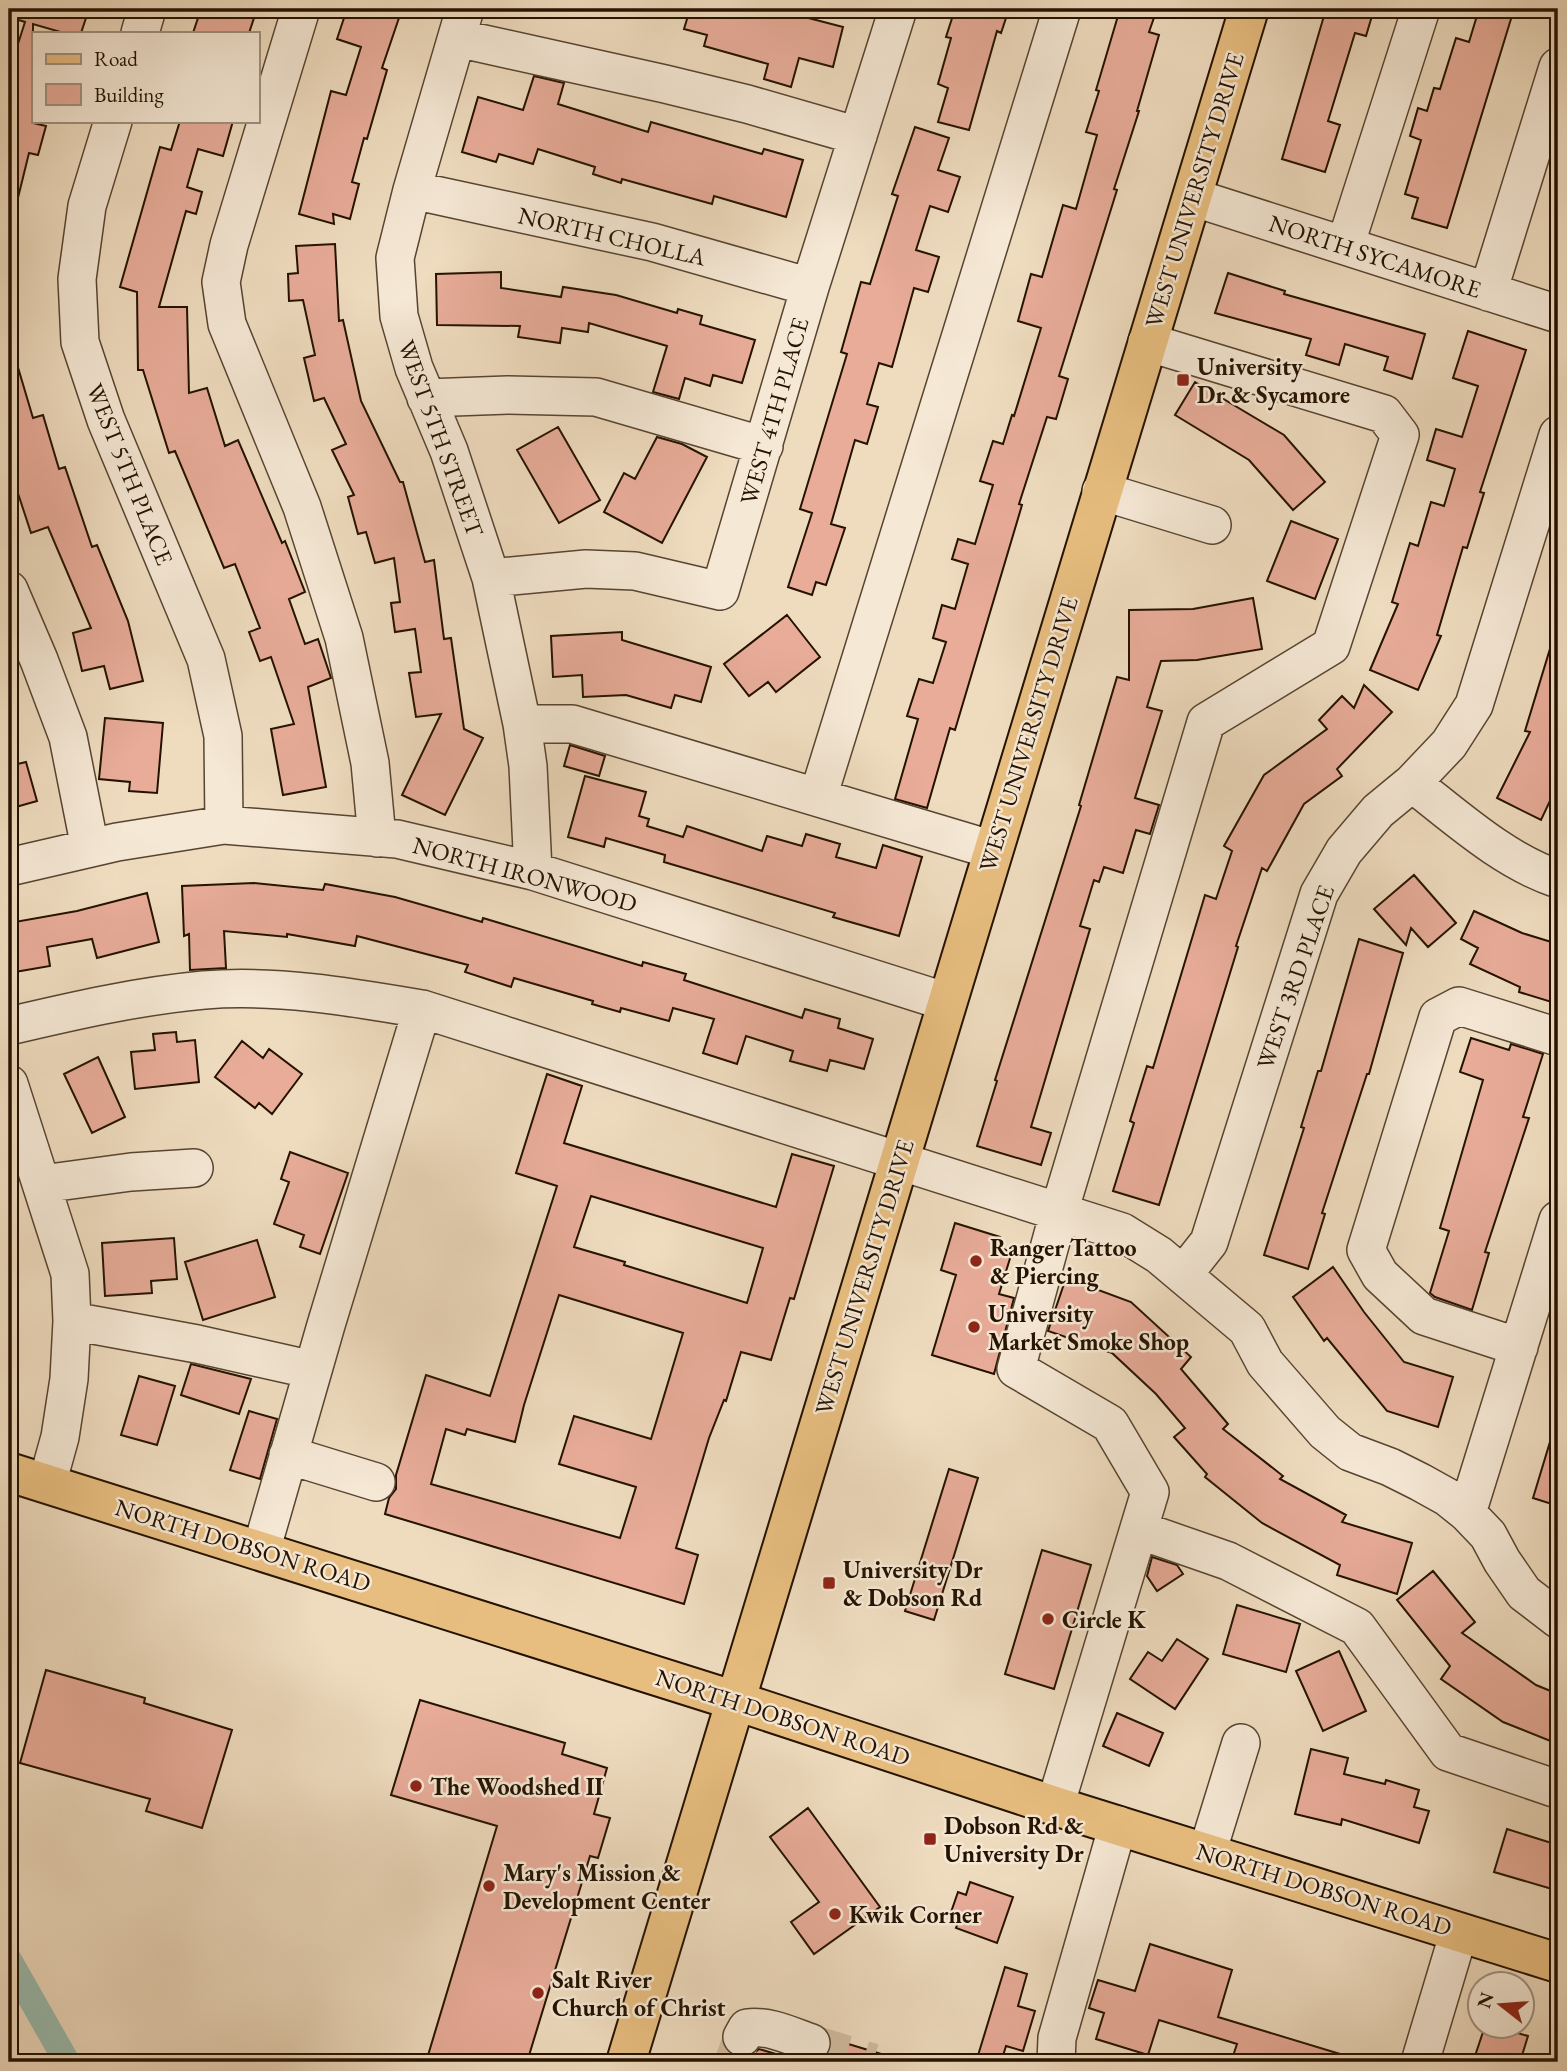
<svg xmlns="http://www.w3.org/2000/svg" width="1567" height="2071" font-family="'EB Garamond',serif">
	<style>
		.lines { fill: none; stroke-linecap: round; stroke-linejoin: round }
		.canal { stroke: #9abcaf; stroke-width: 26 }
		.building { fill: #e8ac99; stroke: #241200; stroke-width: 2; fill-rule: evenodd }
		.minor-tunnel { stroke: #d1bea2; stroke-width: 37; stroke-dasharray: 37 18; stroke-linecap: butt }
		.minor-casing { stroke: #574430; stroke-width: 40 }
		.major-casing { stroke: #241200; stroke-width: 42 }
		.minor { stroke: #f5e8d5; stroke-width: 37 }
		.major { stroke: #e8be80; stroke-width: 38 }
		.poi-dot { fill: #8f2418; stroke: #f5e8d5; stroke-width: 2.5 }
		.labels { text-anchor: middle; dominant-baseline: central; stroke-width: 5; stroke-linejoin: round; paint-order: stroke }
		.street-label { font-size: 24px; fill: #241200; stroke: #f5e8d5 }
		.poi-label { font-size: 24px; font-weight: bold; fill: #241200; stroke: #f5e8d5; text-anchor: start }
	</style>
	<rect width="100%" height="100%" fill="#efdcbf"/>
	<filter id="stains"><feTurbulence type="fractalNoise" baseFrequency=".00286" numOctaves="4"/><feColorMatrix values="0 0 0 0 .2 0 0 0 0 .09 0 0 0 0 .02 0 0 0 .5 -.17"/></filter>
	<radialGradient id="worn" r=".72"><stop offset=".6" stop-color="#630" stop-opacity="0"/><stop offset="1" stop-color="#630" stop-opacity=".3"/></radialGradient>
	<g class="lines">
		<path class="canal" d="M 9,1960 L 67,2062"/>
	</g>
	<path class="building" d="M 9,9 L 89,9 L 81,33 L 64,33 L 33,24 L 33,123 L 46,126 L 38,155 L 29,153 L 16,206 L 9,205 L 9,72 L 25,22 L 9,17 Z
		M 201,9 L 257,9 L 249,33 L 193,33 Z
		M 347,9 L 402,9 L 382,68 L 387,70 L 367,139 L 364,138 L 352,182 L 359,184 L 350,219 L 333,214 L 334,224 L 299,214 L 331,91 L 346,95 L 361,47 L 337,39 Z
		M 690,9 L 799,9 L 797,15 L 843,27 L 833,67 L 799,58 L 791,87 L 764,79 L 768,64 L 704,46 L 707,35 L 684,29 Z
		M 955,9 L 1009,9 L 1001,33 L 997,31 L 969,130 L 938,122 L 948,88 L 938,84 L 951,38 L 946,37 Z
		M 1120,9 L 1157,9 L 1149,32 L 1159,35 L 1137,111 L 1139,111 L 1114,189 L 1117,190 L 1059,376 L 1068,379 L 1056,419 L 1047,417 L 1019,504 L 1022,505 L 955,730 L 950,728 L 927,808 L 895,799 L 918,719 L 907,716 L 919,679 L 933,683 L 946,642 L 933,638 L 942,605 L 955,609 L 968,564 L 952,559 L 958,539 L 975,544 L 993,485 L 980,481 L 993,441 L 1003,444 L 1012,415 L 1014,416 L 1041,328 L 1018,321 L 1031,274 L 1042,277 L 1063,205 L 1076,209 L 1097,135 L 1086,132 L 1099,91 L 1096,90 Z
		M 1326,9 L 1374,9 L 1366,36 L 1355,33 L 1328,121 L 1340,125 L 1325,172 L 1282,159 Z
		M 1479,9 L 1514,9 L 1447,228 L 1412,218 L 1418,198 L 1405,194 L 1421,140 L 1410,136 L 1418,108 L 1427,111 L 1434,88 L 1440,89 L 1456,38 L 1469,42 Z
		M 534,76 L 564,83 L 558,104 L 648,132 L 651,122 L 762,154 L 764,149 L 803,160 L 786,217 L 714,196 L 712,204 L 622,179 L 621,183 L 593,174 L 595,167 L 538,149 L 533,164 L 499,154 L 496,162 L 462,152 L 478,97 L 523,110 Z
		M 180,121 L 233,121 L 223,156 L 198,149 L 187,187 L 202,192 L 196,214 L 186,211 L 159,307 L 187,307 L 189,393 L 207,388 L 225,446 L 238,440 L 282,543 L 285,541 L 305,592 L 289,599 L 305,644 L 318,639 L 331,678 L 308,687 L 326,787 L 283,795 L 271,729 L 294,724 L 271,657 L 260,661 L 249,632 L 260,628 L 235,564 L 224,568 L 175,451 L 169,453 L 143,370 L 138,370 L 137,292 L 120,287 L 160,147 L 171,150 Z
		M 915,127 L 949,138 L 938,170 L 960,177 L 948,212 L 930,206 L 916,250 L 939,257 L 928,292 L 914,288 L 892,367 L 879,363 L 867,404 L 878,407 L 867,444 L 855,440 L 831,524 L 845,528 L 826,585 L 816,582 L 812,595 L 788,587 L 812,513 L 800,509 L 847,354 L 841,352 L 861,282 L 870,284 L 898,196 L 892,194 Z
		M 335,244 L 339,321 L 343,320 L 361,401 L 400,482 L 403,482 L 425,562 L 434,560 L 444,639 L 451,638 L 464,729 L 483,738 L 445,815 L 402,795 L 441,714 L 416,717 L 409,673 L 421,672 L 415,629 L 395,632 L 391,603 L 400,602 L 394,558 L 375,563 L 366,532 L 358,534 L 348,497 L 354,495 L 332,450 L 346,444 L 324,398 L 314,401 L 304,358 L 315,355 L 303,300 L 289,301 L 288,274 L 298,273 L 296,246 Z
		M 501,272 L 501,288 L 561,297 L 563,287 L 616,295 L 677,313 L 678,309 L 702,316 L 700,324 L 755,340 L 742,383 L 713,375 L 710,386 L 685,378 L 679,399 L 653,392 L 667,346 L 589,323 L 588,332 L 562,328 L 560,343 L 518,337 L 520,326 L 437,325 L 436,274 Z
		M 1228,273 L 1285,291 L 1284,294 L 1425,334 L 1412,379 L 1384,370 L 1388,357 L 1345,344 L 1339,365 L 1306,355 L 1311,339 L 1215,313 Z
		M 1468,331 L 1526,350 L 1480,492 L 1484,493 L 1467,548 L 1463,547 L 1437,635 L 1441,636 L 1418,690 L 1370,670 L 1398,604 L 1392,602 L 1410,543 L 1418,546 L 1431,502 L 1444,506 L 1455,469 L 1427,460 L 1436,429 L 1462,437 L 1478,386 L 1453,378 Z
		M 14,354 L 33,418 L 43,415 L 59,469 L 65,467 L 92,547 L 97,545 L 128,621 L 143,681 L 110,689 L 104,666 L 82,671 L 73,633 L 91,628 L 48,527 L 31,533 L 9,466 L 9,355 Z
		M 1195,382 L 1284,435 L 1325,482 L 1293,510 L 1249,460 L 1175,415 Z
		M 558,427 L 600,500 L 559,523 L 517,450 Z
		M 657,437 L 682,444 L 707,457 L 662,543 L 604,512 L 624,473 L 635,479 Z
		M 1291,521 L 1338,539 L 1315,599 L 1267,581 Z
		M 1253,598 L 1262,649 L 1197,660 L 1161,661 L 1147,707 L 1162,711 L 1135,798 L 1159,805 L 1150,834 L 1136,830 L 1123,873 L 1104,867 L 1099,882 L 1094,880 L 1080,926 L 1090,929 L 1031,1127 L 1051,1133 L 1041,1165 L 977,1146 L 997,1081 L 995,1080 L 1081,806 L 1079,805 L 1117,677 L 1129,680 L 1129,610 L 1193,609 Z
		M 787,615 L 820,657 L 776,692 L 768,682 L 749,696 L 724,664 Z
		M 622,632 L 622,640 L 711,667 L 701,702 L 675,695 L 671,708 L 626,695 L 583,697 L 582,675 L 553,677 L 551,636 Z
		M 1553,639 L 1558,640 L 1558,784 L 1541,820 L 1497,798 L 1530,732 L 1525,731 Z
		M 1364,685 L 1392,712 L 1337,769 L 1342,776 L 1304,804 L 1267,871 L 1262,868 L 1236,946 L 1238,947 L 1159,1205 L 1113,1191 L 1134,1123 L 1130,1121 L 1147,1066 L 1153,1068 L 1205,895 L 1216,899 L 1232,851 L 1224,846 L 1264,775 L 1327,729 L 1319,720 L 1342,696 L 1354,708 Z
		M 105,718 L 163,723 L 157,793 L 129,791 L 130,782 L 99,779 Z
		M 570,745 L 605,756 L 599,776 L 564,766 Z
		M 26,762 L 37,801 L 9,809 L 9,766 Z
		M 585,776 L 646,792 L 639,816 L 649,819 L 647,826 L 683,837 L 687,826 L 762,851 L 767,836 L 802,846 L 806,834 L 840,844 L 836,857 L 876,868 L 883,845 L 922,857 L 899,936 L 833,917 L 835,913 L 664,862 L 665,855 L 606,838 L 604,847 L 568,837 Z
		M 1414,875 L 1456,923 L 1428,947 L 1411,928 L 1406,945 L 1374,909 Z
		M 254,883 L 323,890 L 325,884 L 395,897 L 482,922 L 483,918 L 642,966 L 643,962 L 686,974 L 684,980 L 802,1018 L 805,1009 L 840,1019 L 838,1028 L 873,1039 L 864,1069 L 830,1060 L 827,1071 L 790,1061 L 793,1051 L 746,1036 L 737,1064 L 703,1053 L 714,1019 L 673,1008 L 669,1021 L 621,1008 L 620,1012 L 592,1004 L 593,1001 L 514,978 L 511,987 L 465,972 L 468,965 L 357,936 L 355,946 L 287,934 L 287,937 L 224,931 L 226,968 L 190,970 L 189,934 L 184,936 L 182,886 Z
		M 147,893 L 159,942 L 97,958 L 92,939 L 47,947 L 50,966 L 9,973 L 9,923 L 77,911 Z
		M 1474,911 L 1522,933 L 1558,944 L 1558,1004 L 1519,992 L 1520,987 L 1470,964 L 1478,948 L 1461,939 Z
		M 1359,939 L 1403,953 L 1369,1074 L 1367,1074 L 1322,1213 L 1325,1214 L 1308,1269 L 1264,1255 L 1304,1128 L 1301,1127 L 1318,1071 L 1321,1071 Z
		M 176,1032 L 177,1042 L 195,1040 L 199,1082 L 135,1089 L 131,1052 L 155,1050 L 153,1034 Z
		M 1471,1038 L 1509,1050 L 1511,1044 L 1543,1054 L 1523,1117 L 1529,1118 L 1485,1252 L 1489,1253 L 1472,1310 L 1435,1297 L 1430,1293 L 1449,1231 L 1440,1228 L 1483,1080 L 1460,1072 Z
		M 242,1041 L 263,1058 L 269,1049 L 302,1074 L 272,1114 L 259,1103 L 255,1108 L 215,1077 Z
		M 98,1057 L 125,1117 L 92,1133 L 64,1074 Z
		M 547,1074 L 582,1086 L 564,1143 L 776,1207 L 792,1154 L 834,1166 L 794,1299 L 790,1298 L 771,1360 L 741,1352 L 726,1401 L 724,1400 L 709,1438 L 676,1548 L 698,1555 L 684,1604 L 385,1514 L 389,1498 L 396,1489 L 396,1475 L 426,1375 L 490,1396 L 557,1186 L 516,1173 ZM 591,1196 L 763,1248 L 747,1303 L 624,1265 L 625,1262 L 574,1247 ZM 559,1295 L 683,1333 L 651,1439 L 574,1416 L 559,1464 L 636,1487 L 620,1538 L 431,1484 L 446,1429 L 465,1435 L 467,1429 L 515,1442 L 524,1405 Z
		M 290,1152 L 348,1173 L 320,1254 L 300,1247 L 304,1235 L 274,1224 L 289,1182 L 281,1179 Z
		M 955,1223 L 1000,1237 L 997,1247 L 1012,1252 L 999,1294 L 1014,1298 L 994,1374 L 932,1355 L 956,1275 L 941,1270 Z
		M 174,1238 L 177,1279 L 151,1281 L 152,1293 L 105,1296 L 102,1243 Z
		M 257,1240 L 275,1297 L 203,1320 L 185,1262 Z
		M 1333,1267 L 1364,1312 L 1404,1362 L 1453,1377 L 1438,1427 L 1387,1411 L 1327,1338 L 1324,1341 L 1293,1297 Z
		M 1066,1278 L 1131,1302 L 1191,1357 L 1181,1369 L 1228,1424 L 1223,1429 L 1283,1476 L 1280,1479 L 1346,1515 L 1342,1522 L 1412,1543 L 1397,1594 L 1337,1575 L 1340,1565 L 1262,1523 L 1205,1477 L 1207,1474 L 1174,1437 L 1185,1428 L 1156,1394 L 1112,1353 L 1048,1331 Z
		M 191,1364 L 251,1379 L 239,1414 L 181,1395 Z
		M 139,1376 L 175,1386 L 157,1445 L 121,1435 Z
		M 249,1411 L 277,1419 L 260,1479 L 230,1470 Z
		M 1553,1432 L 1558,1433 L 1558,1506 L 1533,1498 Z
		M 949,1469 L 978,1478 L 934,1620 L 905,1611 Z
		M 1042,1550 L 1091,1565 L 1054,1689 L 1005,1674 Z
		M 1152,1557 L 1177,1565 L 1183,1574 L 1157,1591 L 1147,1576 Z
		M 1433,1571 L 1475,1622 L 1462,1633 L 1536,1685 L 1558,1694 L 1558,1744 L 1503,1722 L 1441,1679 L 1450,1666 L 1397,1600 Z
		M 1237,1605 L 1300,1624 L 1286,1672 L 1223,1654 Z
		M 1177,1639 L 1208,1659 L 1175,1709 L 1130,1679 L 1148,1652 L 1162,1661 Z
		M 1339,1651 L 1366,1711 L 1323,1731 L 1296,1671 Z
		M 46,1670 L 145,1698 L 144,1703 L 232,1730 L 202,1828 L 146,1811 L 150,1799 L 20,1763 Z
		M 420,1700 L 565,1743 L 562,1754 L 607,1768 L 594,1814 L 610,1818 L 598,1858 L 590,1856 L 527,2062 L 426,2062 L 497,1826 L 391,1795 Z
		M 1117,1713 L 1163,1733 L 1149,1766 L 1103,1746 Z
		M 1311,1749 L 1348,1758 L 1344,1774 L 1385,1784 L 1386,1780 L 1419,1790 L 1414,1807 L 1429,1811 L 1419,1843 L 1342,1819 L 1341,1825 L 1295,1814 Z
		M 808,1808 L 880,1907 L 814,1954 L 791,1922 L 819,1902 L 770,1837 Z
		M 1507,1829 L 1558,1845 L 1558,1869 L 1552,1889 L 1494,1872 Z
		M 970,1882 L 1013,1897 L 997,1943 L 956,1928 L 958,1922 L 949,1918 L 958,1892 L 966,1895 Z
		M 1150,1944 L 1232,1970 L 1218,2017 L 1350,2057 L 1349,2062 L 1231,2062 L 1237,2044 L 1159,2020 L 1148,2055 L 1096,2039 L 1104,2013 L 1089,2008 L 1098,1980 L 1135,1991 Z
		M 1005,1967 L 1027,1974 L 1018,2006 L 1035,2011 L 1023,2051 L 1006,2046 L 1001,2062 L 976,2062 Z
		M 1485,2026 L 1493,2026 L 1528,2036 L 1520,2062 L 1473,2062 Z
		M 832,2039 L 891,2057 L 890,2062 L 818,2062 L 825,2059 L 830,2051 Z
		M 725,2049 L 732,2056 L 742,2058 L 752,2055 L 759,2049 L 802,2062 L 720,2062 Z"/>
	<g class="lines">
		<path class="minor-tunnel" d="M 811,2043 L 873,2062
			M 733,2062 L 742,2037"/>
		<defs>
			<path id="minor" d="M 301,9 L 229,245 L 221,282 L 227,324 L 302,507 L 344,638 L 370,763 L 377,838
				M 465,9 L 412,190 L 395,258 L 399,316 L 414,368 L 449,451 L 491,578 L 522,724 L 528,766 L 533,871
				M 140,33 L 147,9
				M 457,38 L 665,84 L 747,104 L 858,136
				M 113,121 L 87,206 L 77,279 L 80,342 L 106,420 L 206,659 L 223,736 L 224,825
				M 412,190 L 652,242 L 810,287
				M 1192,197 L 1558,314
				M 1345,246 L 1421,9
				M 1488,292 L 1558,67
				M 426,398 L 508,395 L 596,397 L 764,446
				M 1101,491 L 1212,525
				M 491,578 L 586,569 L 635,571 L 720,591 L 810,287 L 898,9
				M 9,590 L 39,660 L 68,737 L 90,848
				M 522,724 L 572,724 L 993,850
				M 1412,783 C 1457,818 1504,861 1558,879
				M 818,797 L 1062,9
				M 9,867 L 117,842 L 224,825 L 397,839 L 533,871 L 947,1002
				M 9,1026 C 73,1011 138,996 204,990 C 276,984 351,997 422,1009 L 1122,1232 L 1159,1255 L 1247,1329 L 1265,1363 L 1325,1432 L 1350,1452 L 1390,1467 L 1420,1482 L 1447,1497 L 1467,1513 L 1488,1535 L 1502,1561 L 1524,1593 L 1558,1619
				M 9,1084 L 70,1274 L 72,1321 L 69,1379 L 60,1437 L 47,1484
				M 42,1184 L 131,1172 L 194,1168
				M 1183,1275 L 1209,1242 L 1319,894 L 1344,851 L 1378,811 L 1412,783 L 1449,744 L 1474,705 L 1558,435
				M 72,1321 L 197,1344 L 313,1370
				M 1519,1347 L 1424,1316 L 1380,1275 L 1366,1250 L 1438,1017 L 1459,1006 L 1558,1037
				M 288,1455 L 376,1482
				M 1467,1513 L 1558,1220
				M 1139,1530 L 1228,1561 L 1357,1627 L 1448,1752 L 1554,1788 L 1558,1785
				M 261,1551 L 326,1325 L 422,1009
				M 1055,1806 L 1150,1492 L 1110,1424 L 1016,1369 L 1059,1212 L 1206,722 L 1331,646 L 1400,435 L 1384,414 L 1147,342
				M 1207,1853 L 1241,1743
				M 742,2037 L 747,2028 C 769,2025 791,2036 811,2043
				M 1056,2062 L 1057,2038 L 1118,1825
				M 1420,2062 L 1459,1932"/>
			<path id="major" d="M 9,1472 L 736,1701 L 1055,1806 L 1558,1963
				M 626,2062 L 1249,9"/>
		</defs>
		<use href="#minor" class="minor-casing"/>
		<use href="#major" class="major-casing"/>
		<use href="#minor" class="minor"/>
		<use href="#major" class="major"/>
	</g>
	<g class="poi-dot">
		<rect x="1176" y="373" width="14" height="14" rx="3.5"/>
		<circle cx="976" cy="1261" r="7"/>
		<circle cx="974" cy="1327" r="7"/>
		<rect x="822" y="1576" width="14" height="14" rx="3.5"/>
		<circle cx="1048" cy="1619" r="7"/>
		<circle cx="416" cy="1786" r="7"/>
		<rect x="923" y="1832" width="14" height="14" rx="3.5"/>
		<circle cx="489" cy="1886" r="7"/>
		<circle cx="835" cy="1914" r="7"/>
		<circle cx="538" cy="1993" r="7"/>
	</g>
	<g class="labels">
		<g class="street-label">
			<text transform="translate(1194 190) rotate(-73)">WEST UNIVERSITY DRIVE</text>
			<text transform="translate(612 236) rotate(13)">NORTH CHOLLA</text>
			<text transform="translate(1375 256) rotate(18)">NORTH SYCAMORE</text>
			<text transform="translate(774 411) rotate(-74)">WEST 4TH PLACE</text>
			<text transform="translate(441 438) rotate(70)">WEST 5TH STREET</text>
			<text transform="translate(130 474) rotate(68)">WEST 5TH PLACE</text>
			<text transform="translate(1028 734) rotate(-73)">WEST UNIVERSITY DRIVE</text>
			<text transform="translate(525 874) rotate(15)">NORTH IRONWOOD</text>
			<text transform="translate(1295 977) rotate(-71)">WEST 3RD PLACE</text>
			<text transform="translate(864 1277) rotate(-73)">WEST UNIVERSITY DRIVE</text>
			<text transform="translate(243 1545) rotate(17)">NORTH DOBSON ROAD</text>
			<text transform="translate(783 1717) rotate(18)">NORTH DOBSON ROAD</text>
			<text transform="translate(1324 1889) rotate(17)">NORTH DOBSON ROAD</text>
		</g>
		<g class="poi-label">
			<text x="1197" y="366">University<tspan x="1197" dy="28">Dr &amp; Sycamore</tspan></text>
			<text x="990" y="1247">Ranger Tattoo<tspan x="990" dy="28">&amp; Piercing</tspan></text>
			<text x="988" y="1313">University<tspan x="988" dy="28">Market Smoke Shop</tspan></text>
			<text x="843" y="1569">University Dr<tspan x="843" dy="28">&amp; Dobson Rd</tspan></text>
			<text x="1062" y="1619">Circle K</text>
			<text x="430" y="1786">The Woodshed II</text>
			<text x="944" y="1825">Dobson Rd &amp;<tspan x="944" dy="28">University Dr</tspan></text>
			<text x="503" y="1872">Mary's Mission &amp;<tspan x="503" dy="28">Development Center</tspan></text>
			<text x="849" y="1914">Kwik Corner</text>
			<text x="552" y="1979">Salt River<tspan x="552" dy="28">Church of Christ</tspan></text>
		</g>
	</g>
	<rect width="1567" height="2071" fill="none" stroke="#efdcbf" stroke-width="35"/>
	<rect x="10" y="10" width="1546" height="2050" fill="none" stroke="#241200" stroke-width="3.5"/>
	<rect x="18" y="18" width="1532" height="2036" fill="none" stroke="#241200" stroke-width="2"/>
	<rect x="32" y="32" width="228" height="91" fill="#f5e8d5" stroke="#a19280" stroke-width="2"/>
	<rect x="46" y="54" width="35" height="10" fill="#e8be80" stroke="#a19280" stroke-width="2"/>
	<text x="94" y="66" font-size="21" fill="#241200">Road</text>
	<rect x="46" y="84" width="35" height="21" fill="#e8ac99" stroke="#a19280" stroke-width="2"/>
	<text x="94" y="102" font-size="21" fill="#241200">Building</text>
	<g transform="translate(1501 2005) rotate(287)"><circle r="33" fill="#f5e8d5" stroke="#a19280" stroke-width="2"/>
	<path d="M0-5L12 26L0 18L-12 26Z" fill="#8f2418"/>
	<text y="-10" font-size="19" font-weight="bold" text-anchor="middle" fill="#241200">N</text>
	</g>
	<rect width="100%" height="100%" filter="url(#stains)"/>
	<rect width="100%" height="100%" fill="url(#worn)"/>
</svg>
